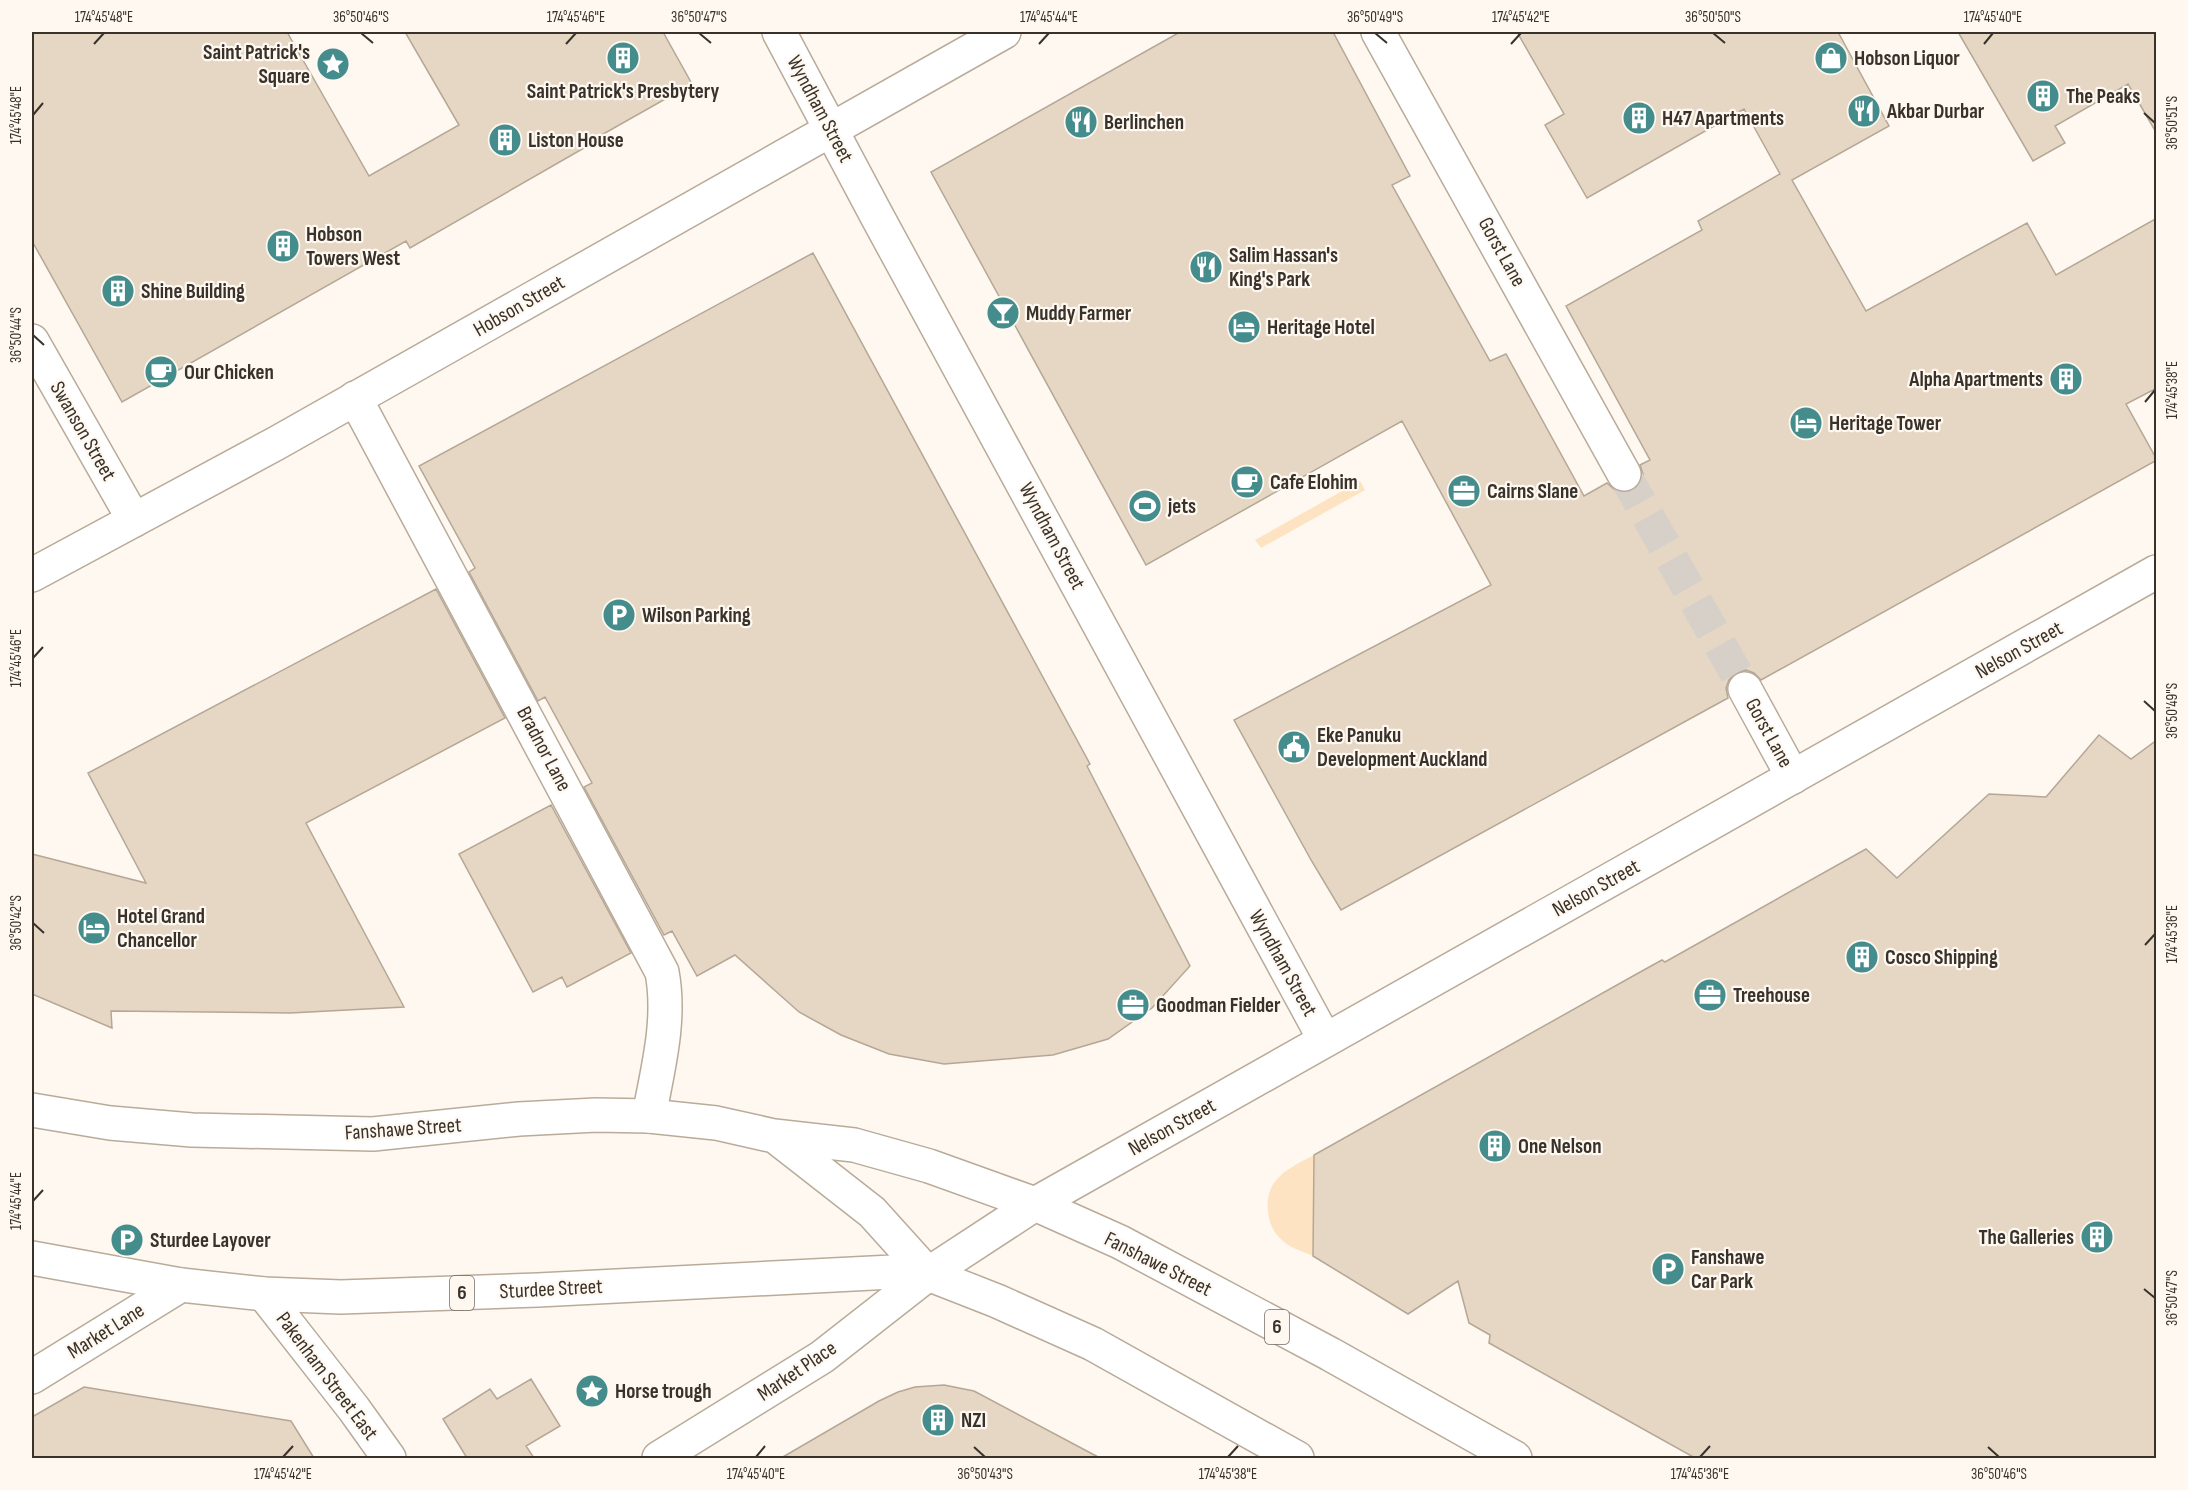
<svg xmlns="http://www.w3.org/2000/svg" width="2188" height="1490" font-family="'Sofia Sans Condensed',sans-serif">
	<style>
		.green { fill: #fde3c1 }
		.building { fill: #e6d7c4; stroke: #b5a795; stroke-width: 1.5 }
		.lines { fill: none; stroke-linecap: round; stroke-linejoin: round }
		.minor-tunnel { stroke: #d6d0c9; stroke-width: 33; stroke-dasharray: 33 16; stroke-linecap: butt }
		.minor-casing { stroke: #b9ab99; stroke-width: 36 }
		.major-casing { stroke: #b9ab99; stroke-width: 36 }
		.minor { stroke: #fff; stroke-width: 33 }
		.major { stroke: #fff; stroke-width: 33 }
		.ticks { fill: none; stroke: #38322b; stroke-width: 2 }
		.labels { text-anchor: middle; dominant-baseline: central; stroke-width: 4.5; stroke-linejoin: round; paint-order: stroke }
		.shield { fill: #fef8f1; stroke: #736d66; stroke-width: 1.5 }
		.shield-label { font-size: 20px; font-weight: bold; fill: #38322b }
		.poi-label { font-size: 21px; font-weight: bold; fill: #38322b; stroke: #fef8f1; text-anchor: start }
		.street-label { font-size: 21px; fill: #38322b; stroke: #fef8f1 }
		.neatline { fill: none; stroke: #38322b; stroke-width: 2 }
		.ticks-label { font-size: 15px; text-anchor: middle; fill: #38322b }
	</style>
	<rect width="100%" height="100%" fill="#fef8f1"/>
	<path class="green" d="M 1360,481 L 1365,490 L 1261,548 L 1255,540 Z
		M 1314,1155 L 1313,1256 C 1304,1252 1291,1248 1284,1242 C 1273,1233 1269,1223 1268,1210 C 1264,1179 1291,1167 1314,1155 Z"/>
	<path class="building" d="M 32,32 L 287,32 L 369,176 L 459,125 L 405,32 L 663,32 L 692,84 L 582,146 L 584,148 L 410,248 L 406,241 L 122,402 L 32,241 Z
		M 1180,32 L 1333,32 L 1410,176 L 1392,185 L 1490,361 L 1506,354 L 1584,496 L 1607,483 L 1615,490 L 1623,493 L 1633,491 L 1640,483 L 1643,474 L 1640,465 L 1650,460 L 1566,306 L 1702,230 L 1698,221 L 1780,174 L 1744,109 L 1587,198 L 1545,125 L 1564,114 L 1517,32 L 1838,32 L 1889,126 L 1792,180 L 1866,311 L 2027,223 L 2056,275 L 2157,218 L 2157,388 L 2126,404 L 2157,460 L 1761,680 L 1754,673 L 1746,670 L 1736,673 L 1729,680 L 1726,688 L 1728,698 L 1341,910 L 1311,860 L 1234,720 L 1491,585 L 1402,421 L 1146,565 L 931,172 Z
		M 1958,32 L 2157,32 L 2157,134 L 2128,84 L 2055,126 L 2065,143 L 2033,161 Z
		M 813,253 L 1090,764 L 1087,766 L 1190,966 L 1152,1008 L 1108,1039 L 1053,1055 L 944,1064 L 889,1054 L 841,1035 L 799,1012 L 735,955 L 697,976 L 672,931 L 664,935 L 584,787 L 592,783 L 545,697 L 538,701 L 469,572 L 475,568 L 419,466 Z
		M 436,589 L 505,718 L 306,823 L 404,1007 L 290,1013 L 111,1011 L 112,1028 L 32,994 L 32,854 L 146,883 L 88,773 Z
		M 2099,735 L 2131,759 L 2157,740 L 2157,1458 L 1695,1458 L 1489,1343 L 1490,1335 L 1469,1323 L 1458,1281 L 1408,1314 L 1313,1256 L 1314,1155 L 1633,976 L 1662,960 L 1665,962 L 1866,849 L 1897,878 L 1989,794 L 2046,797 Z
		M 551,805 L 631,953 L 567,987 L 562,977 L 533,992 L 459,854 Z
		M 531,1379 L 560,1426 L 526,1446 L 534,1458 L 467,1458 L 443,1419 L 490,1389 L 497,1399 Z
		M 944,1385 L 974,1391 L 1100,1458 L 781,1458 L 879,1401 L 898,1392 L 915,1387 Z
		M 84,1387 L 291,1421 L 314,1458 L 32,1458 L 32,1417 Z"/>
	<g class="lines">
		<path class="minor-tunnel" d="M 1624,474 L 1745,689"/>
		<defs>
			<path id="minor" d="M 779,32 L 878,218 L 1325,1040
				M 1378,32 L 1624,474
				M 32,341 L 134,520
				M 355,398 L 662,972 C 671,1020 658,1068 649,1116
				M 1745,689 L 1793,777
				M 264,1294 L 354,1409 L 389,1458
				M 32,1377 L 181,1285
				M 659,1458 L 822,1357 L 928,1274"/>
			<path id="major" d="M 32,575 L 275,444 L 1004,32
				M 32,1110 L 110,1123 L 192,1130 L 373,1134 L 519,1119 L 596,1115 L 649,1116 L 716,1123 L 774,1136 L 854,1145 L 929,1166 L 1035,1204 L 1120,1242 L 1330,1354 L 1515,1458
				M 776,1137 L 872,1212 L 928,1274 L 997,1301 L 1093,1344 L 1297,1458
				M 32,1258 L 181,1285 L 264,1294 L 341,1297 L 538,1290 L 892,1272 L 928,1274
				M 928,1274 L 1035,1204 L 2156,572"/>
		</defs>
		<use href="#minor" class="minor-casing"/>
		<use href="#major" class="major-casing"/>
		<use href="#minor" class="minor"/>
		<use href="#major" class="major"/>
	</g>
	<path class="ticks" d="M 361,33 L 373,43M 699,33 L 711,43M 1375,33 L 1387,43M 1713,33 L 1725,43M 94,44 L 104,33M 566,44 L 576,33M 1039,44 L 1049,33M 1511,44 L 1521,33M 1984,44 L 1993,33M 2144,113 L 2155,123M 33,115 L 43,103M 33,335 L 44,345M 2145,402 L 2155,390M 33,658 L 43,647M 2144,701 L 2155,711M 33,923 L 44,933M 2145,945 L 2155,934M 33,1201 L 43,1190M 2144,1289 L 2155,1298M 974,1447 L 985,1457M 1988,1447 L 1999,1457M 283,1457 L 293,1446M 756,1457 L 765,1446M 1228,1457 L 1238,1446M 1700,1457 L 1710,1446"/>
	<defs>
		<symbol id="building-disc" viewBox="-11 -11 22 22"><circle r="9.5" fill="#458d8c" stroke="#fef8f1"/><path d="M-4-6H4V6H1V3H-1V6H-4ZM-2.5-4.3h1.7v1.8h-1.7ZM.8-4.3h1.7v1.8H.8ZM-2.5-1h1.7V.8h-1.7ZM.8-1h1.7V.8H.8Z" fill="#fff"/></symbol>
		<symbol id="shop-disc" viewBox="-11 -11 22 22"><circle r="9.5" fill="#458d8c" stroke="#fef8f1"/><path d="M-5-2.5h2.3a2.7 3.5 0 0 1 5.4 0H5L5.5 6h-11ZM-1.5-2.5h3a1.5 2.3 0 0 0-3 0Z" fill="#fff"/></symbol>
		<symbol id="sight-disc" viewBox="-11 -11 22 22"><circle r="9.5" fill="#458d8c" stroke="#fef8f1"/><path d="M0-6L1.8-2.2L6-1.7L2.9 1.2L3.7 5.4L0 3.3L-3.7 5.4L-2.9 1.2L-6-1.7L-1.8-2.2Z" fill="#fff"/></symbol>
		<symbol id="restaurant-disc" viewBox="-11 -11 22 22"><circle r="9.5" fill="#458d8c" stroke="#fef8f1"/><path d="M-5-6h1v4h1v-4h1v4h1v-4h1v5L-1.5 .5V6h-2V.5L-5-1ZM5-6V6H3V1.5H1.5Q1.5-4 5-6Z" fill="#fff"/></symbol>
		<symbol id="bar-disc" viewBox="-11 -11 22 22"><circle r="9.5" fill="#458d8c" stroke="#fef8f1"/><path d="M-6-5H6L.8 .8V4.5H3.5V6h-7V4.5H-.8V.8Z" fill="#fff"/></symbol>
		<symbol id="hotel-disc" viewBox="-11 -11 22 22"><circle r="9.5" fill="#458d8c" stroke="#fef8f1"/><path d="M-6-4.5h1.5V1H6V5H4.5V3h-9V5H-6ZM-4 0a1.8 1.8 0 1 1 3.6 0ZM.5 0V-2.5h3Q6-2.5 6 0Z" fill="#fff"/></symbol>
		<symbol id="cafe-disc" viewBox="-11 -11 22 22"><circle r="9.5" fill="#458d8c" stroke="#fef8f1"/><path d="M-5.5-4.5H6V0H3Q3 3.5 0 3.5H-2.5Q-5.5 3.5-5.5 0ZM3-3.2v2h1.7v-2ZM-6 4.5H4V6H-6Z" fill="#fff"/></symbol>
		<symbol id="office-disc" viewBox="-11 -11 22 22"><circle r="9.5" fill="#458d8c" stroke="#fef8f1"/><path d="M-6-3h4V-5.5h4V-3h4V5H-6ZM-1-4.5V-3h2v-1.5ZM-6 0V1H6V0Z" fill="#fff"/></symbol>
		<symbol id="stadium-disc" viewBox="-11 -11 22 22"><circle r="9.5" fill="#458d8c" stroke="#fef8f1"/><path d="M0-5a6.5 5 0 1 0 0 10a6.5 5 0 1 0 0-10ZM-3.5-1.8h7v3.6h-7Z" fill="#fff"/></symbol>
		<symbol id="parking-disc" viewBox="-11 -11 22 22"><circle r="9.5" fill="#458d8c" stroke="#fef8f1"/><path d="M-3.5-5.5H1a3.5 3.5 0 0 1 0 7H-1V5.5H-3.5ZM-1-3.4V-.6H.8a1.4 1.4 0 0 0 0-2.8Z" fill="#fff"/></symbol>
		<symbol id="civic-disc" viewBox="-11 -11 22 22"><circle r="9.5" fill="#458d8c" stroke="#fef8f1"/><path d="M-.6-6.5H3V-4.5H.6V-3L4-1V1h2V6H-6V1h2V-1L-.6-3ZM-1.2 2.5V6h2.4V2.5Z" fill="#fff"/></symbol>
	</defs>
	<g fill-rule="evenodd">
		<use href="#building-disc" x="604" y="39" width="38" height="38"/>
		<use href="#shop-disc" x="1812" y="39" width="38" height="38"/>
		<use href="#sight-disc" x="314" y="45" width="38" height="38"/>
		<use href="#building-disc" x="2024" y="77" width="38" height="38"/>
		<use href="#restaurant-disc" x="1845" y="92" width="38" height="38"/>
		<use href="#building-disc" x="1620" y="99" width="38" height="38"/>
		<use href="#restaurant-disc" x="1062" y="103" width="38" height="38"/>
		<use href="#building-disc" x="486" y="121" width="38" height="38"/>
		<use href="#building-disc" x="264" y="227" width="38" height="38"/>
		<use href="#restaurant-disc" x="1187" y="248" width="38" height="38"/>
		<use href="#building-disc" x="99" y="272" width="38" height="38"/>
		<use href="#bar-disc" x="984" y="294" width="38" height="38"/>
		<use href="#hotel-disc" x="1225" y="308" width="38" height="38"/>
		<use href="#cafe-disc" x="142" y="353" width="38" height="38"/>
		<use href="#building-disc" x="2047" y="360" width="38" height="38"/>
		<use href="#hotel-disc" x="1787" y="404" width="38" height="38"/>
		<use href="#cafe-disc" x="1228" y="463" width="38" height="38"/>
		<use href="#office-disc" x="1445" y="472" width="38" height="38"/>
		<use href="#stadium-disc" x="1126" y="487" width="38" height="38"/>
		<use href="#parking-disc" x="600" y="596" width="38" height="38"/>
		<use href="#civic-disc" x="1275" y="728" width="38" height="38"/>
		<use href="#hotel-disc" x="75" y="909" width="38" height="38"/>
		<use href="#building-disc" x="1843" y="938" width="38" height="38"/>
		<use href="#office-disc" x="1691" y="976" width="38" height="38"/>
		<use href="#office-disc" x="1114" y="986" width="38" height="38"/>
		<use href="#building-disc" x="1476" y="1127" width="38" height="38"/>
		<use href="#building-disc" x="2078" y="1218" width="38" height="38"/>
		<use href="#parking-disc" x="108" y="1221" width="38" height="38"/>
		<use href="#parking-disc" x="1649" y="1250" width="38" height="38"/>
		<use href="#sight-disc" x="573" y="1372" width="38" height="38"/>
		<use href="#building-disc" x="919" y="1401" width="38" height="38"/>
	</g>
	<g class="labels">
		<g class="shield">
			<rect x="450" y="1276" width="24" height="34" rx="4.5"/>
			<rect x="1265" y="1310" width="24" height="34" rx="4.5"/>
		</g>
		<g class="shield-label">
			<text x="462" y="1293">6</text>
			<text x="1277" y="1327">6</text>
		</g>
		<g class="poi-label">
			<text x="310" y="52" text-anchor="end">Saint Patrick's<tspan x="310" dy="24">Square</tspan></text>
			<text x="1854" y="58">Hobson Liquor</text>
			<text x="623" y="91" text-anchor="middle">Saint Patrick's Presbytery</text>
			<text x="2066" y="96">The Peaks</text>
			<text x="1887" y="111">Akbar Durbar</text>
			<text x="1662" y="118">H47 Apartments</text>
			<text x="1104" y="122">Berlinchen</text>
			<text x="528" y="140">Liston House</text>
			<text x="306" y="234">Hobson<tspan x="306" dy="24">Towers West</tspan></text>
			<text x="1229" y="255">Salim Hassan's<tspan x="1229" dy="24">King's Park</tspan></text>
			<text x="141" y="291">Shine Building</text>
			<text x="1026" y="313">Muddy Farmer</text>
			<text x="1267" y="327">Heritage Hotel</text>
			<text x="184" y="372">Our Chicken</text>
			<text x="2043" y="379" text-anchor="end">Alpha Apartments</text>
			<text x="1829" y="423">Heritage Tower</text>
			<text x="1270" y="482">Cafe Elohim</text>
			<text x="1487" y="491">Cairns Slane</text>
			<text x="1168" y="506">jets</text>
			<text x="642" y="615">Wilson Parking</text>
			<text x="1317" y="735">Eke Panuku<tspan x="1317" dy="24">Development Auckland</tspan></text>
			<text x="117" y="916">Hotel Grand<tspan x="117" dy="24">Chancellor</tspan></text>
			<text x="1885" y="957">Cosco Shipping</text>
			<text x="1733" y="995">Treehouse</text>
			<text x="1156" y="1005">Goodman Fielder</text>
			<text x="1518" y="1146">One Nelson</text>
			<text x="2074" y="1237" text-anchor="end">The Galleries</text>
			<text x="150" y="1240">Sturdee Layover</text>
			<text x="1691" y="1257">Fanshawe<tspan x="1691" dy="24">Car Park</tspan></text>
			<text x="615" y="1391">Horse trough</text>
			<text x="961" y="1420">NZI</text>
		</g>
		<g class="street-label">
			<text transform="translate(820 109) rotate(62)">Wyndham Street</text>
			<text transform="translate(1502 252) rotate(61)">Gorst Lane</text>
			<text transform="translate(519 306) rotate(-30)">Hobson Street</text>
			<text transform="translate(83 431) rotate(60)">Swanson Street</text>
			<text transform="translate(1052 536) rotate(62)">Wyndham Street</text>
			<text transform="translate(2019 650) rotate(-29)">Nelson Street</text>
			<text transform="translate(1769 733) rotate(61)">Gorst Lane</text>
			<text transform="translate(544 749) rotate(62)">Bradnor Lane</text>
			<text transform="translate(1596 888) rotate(-29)">Nelson Street</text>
			<text transform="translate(1283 963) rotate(61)">Wyndham Street</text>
			<text transform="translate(1172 1127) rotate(-29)">Nelson Street</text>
			<text transform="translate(403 1129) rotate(-4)">Fanshawe Street</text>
			<text transform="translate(1158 1264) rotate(27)">Fanshawe Street</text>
			<text transform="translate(551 1289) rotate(-3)">Sturdee Street</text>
			<text transform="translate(106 1331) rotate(-32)">Market Lane</text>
			<text transform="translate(797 1371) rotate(-34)">Market Place</text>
			<text transform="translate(327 1376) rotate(53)">Pakenham Street East</text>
		</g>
	</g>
	<rect width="2188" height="1490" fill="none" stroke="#fef8f1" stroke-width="66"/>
	<rect x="33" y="33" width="2122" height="1424" class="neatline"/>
	<g class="ticks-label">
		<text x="104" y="22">174°45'48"E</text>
		<text x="361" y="22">36°50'46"S</text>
		<text x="576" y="22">174°45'46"E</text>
		<text x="699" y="22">36°50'47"S</text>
		<text x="1049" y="22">174°45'44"E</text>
		<text x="1375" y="22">36°50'49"S</text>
		<text x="1521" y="22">174°45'42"E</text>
		<text x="1713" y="22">36°50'50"S</text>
		<text x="1993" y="22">174°45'40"E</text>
		<text transform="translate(16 115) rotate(-90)" y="5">174°45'48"E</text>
		<text transform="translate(2172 123) rotate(-90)" y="5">36°50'51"S</text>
		<text transform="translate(16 335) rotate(-90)" y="5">36°50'44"S</text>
		<text transform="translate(2172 390) rotate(-90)" y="5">174°45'38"E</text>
		<text transform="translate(16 658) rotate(-90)" y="5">174°45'46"E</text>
		<text transform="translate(2172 711) rotate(-90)" y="5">36°50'49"S</text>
		<text transform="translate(16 923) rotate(-90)" y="5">36°50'42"S</text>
		<text transform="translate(2172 934) rotate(-90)" y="5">174°45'36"E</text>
		<text transform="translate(16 1201) rotate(-90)" y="5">174°45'44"E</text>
		<text transform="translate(2172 1298) rotate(-90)" y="5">36°50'47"S</text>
		<text x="283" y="1479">174°45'42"E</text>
		<text x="756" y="1479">174°45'40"E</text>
		<text x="985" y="1479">36°50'43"S</text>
		<text x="1228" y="1479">174°45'38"E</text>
		<text x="1700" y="1479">174°45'36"E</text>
		<text x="1999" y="1479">36°50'46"S</text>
	</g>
</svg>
